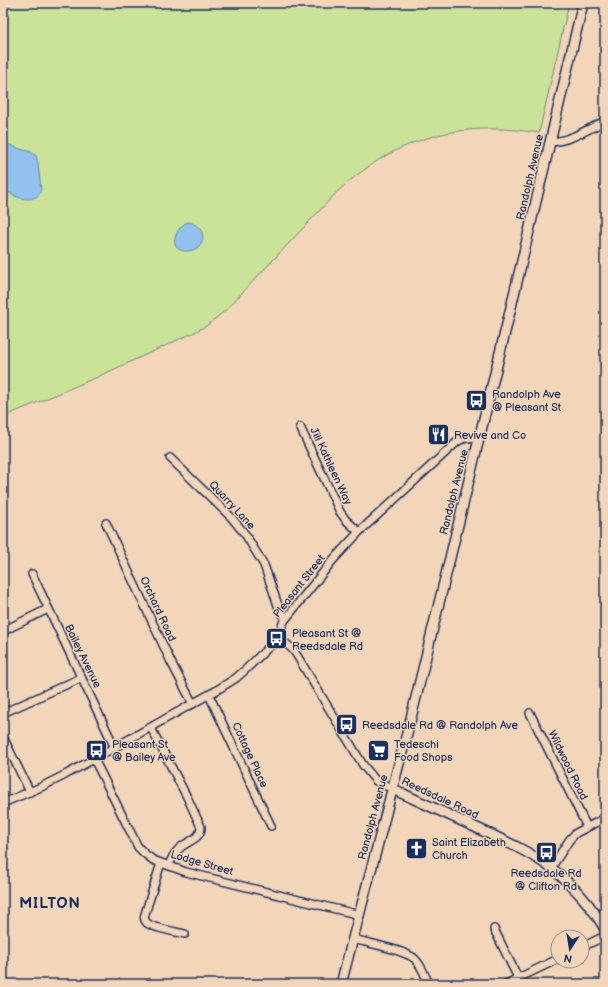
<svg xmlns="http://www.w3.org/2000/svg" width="608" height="987" font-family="'Balsamiq Sans',sans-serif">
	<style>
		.green { fill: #cae399; stroke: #72897c }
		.water { fill: #92c1ed; stroke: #6287b4 }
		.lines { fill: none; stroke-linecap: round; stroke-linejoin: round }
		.minor-casing { stroke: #1b2f5e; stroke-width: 10 }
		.major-casing { stroke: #1b2f5e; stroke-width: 12 }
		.minor { stroke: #f3d6ba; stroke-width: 7 }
		.major { stroke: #f3d6ba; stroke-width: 9 }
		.labels { text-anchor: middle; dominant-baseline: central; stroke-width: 3; stroke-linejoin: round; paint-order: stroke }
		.street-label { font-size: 11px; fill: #1b2f5e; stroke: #f3d6ba }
		.poi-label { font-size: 11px; fill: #1b2f5e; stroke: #f3d6ba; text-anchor: start }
		.district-label { font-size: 15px; font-weight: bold; letter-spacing: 1px; fill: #1b2f5e; stroke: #f3d6ba }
	</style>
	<rect width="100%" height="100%" fill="#f3d6ba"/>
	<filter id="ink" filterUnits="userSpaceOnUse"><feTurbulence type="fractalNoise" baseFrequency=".025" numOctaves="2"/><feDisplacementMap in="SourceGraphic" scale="8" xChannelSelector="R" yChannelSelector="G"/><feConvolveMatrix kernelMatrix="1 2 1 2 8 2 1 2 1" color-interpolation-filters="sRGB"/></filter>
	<g filter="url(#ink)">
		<path class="green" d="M 3,3 L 569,3 L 539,133 C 460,120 397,137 338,191 L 226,310 L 206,326 L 195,332 L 95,378 L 3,417 Z"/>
		<path class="water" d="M 3,142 L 17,148 L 31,152 L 36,156 L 38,163 L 41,189 C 39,201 26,200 17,197 C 12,195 8,191 3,189 Z
			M 189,222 C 200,225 208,236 199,246 C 194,252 178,254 175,244 C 173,236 181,223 189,222 Z"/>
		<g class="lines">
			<defs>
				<path id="minor" d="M 551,142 C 570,141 588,129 605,121
					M 300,427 L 340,512 L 346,520 L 359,532
					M 170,458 L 231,517 L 245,534 L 264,565 L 280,611 L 286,618
					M 106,523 L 171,662 L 193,704
					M 32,574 L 115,748
					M 3,631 L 48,609
					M 280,642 L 281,628 L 284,621 L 333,560 L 359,532 L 457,442 C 464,437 471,437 479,439
					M 209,695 L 271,826
					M 3,713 L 81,678
					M 530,713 L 587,827
					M 151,728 L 188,799 L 201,827 C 201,839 188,841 181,847 C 175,852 171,859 169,866
					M 3,737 L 30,792
					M 94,759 L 138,847 L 145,854 L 153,860 L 186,872 L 360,915
					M 3,803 L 41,787 L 65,775 L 217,690 L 236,678 L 244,671 L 271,645 C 283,639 289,644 296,654 L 363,765 L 376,781 L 393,789
					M 161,863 L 145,914 C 144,917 144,920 147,923 C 152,928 177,932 185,934
					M 551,868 L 570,839 L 576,833 L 605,818
					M 494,929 L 518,978
					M 353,939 C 368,943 405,950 415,959 C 422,966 425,976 429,984
					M 582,947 L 605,936
					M 506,984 L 558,959"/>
				<path id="major" d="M 393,789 C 422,803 452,816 481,830 C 505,841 530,852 551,868 C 572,884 591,905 605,929
					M 341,984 L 411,718 L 507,324 L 583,3"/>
			</defs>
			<use href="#minor" class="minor-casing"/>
			<use href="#major" class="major-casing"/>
			<use href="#minor" class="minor"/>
			<use href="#major" class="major"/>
		</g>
	</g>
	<defs>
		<symbol id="bus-square" viewBox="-11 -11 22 22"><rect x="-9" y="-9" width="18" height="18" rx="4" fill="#1b2f5e" stroke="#f3d6ba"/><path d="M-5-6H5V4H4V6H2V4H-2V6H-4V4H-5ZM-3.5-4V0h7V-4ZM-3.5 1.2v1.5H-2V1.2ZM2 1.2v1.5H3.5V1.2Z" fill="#fff"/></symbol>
		<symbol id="restaurant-square" viewBox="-11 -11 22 22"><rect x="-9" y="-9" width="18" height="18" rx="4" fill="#1b2f5e" stroke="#f3d6ba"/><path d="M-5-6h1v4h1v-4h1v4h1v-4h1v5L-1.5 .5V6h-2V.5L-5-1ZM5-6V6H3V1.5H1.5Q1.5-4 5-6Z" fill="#fff"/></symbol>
		<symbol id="supermarket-square" viewBox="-11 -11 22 22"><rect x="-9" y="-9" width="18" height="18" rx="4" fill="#1b2f5e" stroke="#f3d6ba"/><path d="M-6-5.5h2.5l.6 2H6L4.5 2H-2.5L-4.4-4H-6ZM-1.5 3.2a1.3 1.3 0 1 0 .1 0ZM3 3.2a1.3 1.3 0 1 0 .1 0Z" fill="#fff"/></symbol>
		<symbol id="church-square" viewBox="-11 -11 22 22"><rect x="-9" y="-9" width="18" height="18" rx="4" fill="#1b2f5e" stroke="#f3d6ba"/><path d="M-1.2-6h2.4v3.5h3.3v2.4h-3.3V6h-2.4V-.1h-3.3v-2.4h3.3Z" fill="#fff"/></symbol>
	</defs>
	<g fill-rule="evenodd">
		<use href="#bus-square" x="464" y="388" width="25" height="25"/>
		<use href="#restaurant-square" x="426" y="422" width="25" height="25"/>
		<use href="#bus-square" x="264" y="626" width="25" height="25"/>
		<use href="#bus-square" x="334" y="712" width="25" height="25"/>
		<use href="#bus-square" x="84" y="738" width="25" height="25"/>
		<use href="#supermarket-square" x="366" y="738" width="25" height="25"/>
		<use href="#church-square" x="404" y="836" width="25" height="25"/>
		<use href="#bus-square" x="534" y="840" width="25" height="25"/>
	</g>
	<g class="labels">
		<g class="street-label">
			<text transform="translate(530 177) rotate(-77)">Randolph Avenue</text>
			<text transform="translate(331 466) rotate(65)">Jill Kathleen Way</text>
			<text transform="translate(454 492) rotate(-76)">Randolph Avenue</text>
			<text transform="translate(232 505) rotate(47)">Quarry Lane</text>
			<text transform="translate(299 586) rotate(-52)">Pleasant Street</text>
			<text transform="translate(158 609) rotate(65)">Orchard Road</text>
			<text transform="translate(83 656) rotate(64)">Bailey Avenue</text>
			<text transform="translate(250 755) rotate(65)">Cottage Place</text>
			<text transform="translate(568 765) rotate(64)">Wildwood Road</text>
			<text transform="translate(440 798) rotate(25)">Reedsdale Road</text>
			<text transform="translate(373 817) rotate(-75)">Randolph Avenue</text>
			<text transform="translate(202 863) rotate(16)">Lodge Street</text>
		</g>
		<g class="poi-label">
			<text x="492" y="394">Randolph Ave<tspan x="492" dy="13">@ Pleasant St</tspan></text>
			<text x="454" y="435">Revive and Co</text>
			<text x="292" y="633">Pleasant St @<tspan x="292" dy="13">Reedsdale Rd</tspan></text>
			<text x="362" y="725">Reedsdale Rd @ Randolph Ave</text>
			<text x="112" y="744">Pleasant St<tspan x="112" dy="13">@ Bailey Ave</tspan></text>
			<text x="394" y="744">Tedeschi<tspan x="394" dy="13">Food Shops</tspan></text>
			<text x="432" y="842">Saint Elizabeth<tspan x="432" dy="13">Church</tspan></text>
			<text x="546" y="873" text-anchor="middle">Reedsdale Rd<tspan x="546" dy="13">@ Clifton Rd</tspan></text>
		</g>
		<g class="district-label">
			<text x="50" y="903">MILTON</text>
		</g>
	</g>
	<rect width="608" height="987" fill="none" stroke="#f3d6ba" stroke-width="16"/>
	<rect x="8" y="8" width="592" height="971" fill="none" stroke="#1b2f5e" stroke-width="1.5" filter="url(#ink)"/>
	<g transform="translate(570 949) rotate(192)"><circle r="19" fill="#f3d6ba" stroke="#9d9395"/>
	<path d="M0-3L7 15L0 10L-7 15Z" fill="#1b2f5e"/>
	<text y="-6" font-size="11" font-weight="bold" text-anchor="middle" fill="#1b2f5e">N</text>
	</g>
</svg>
